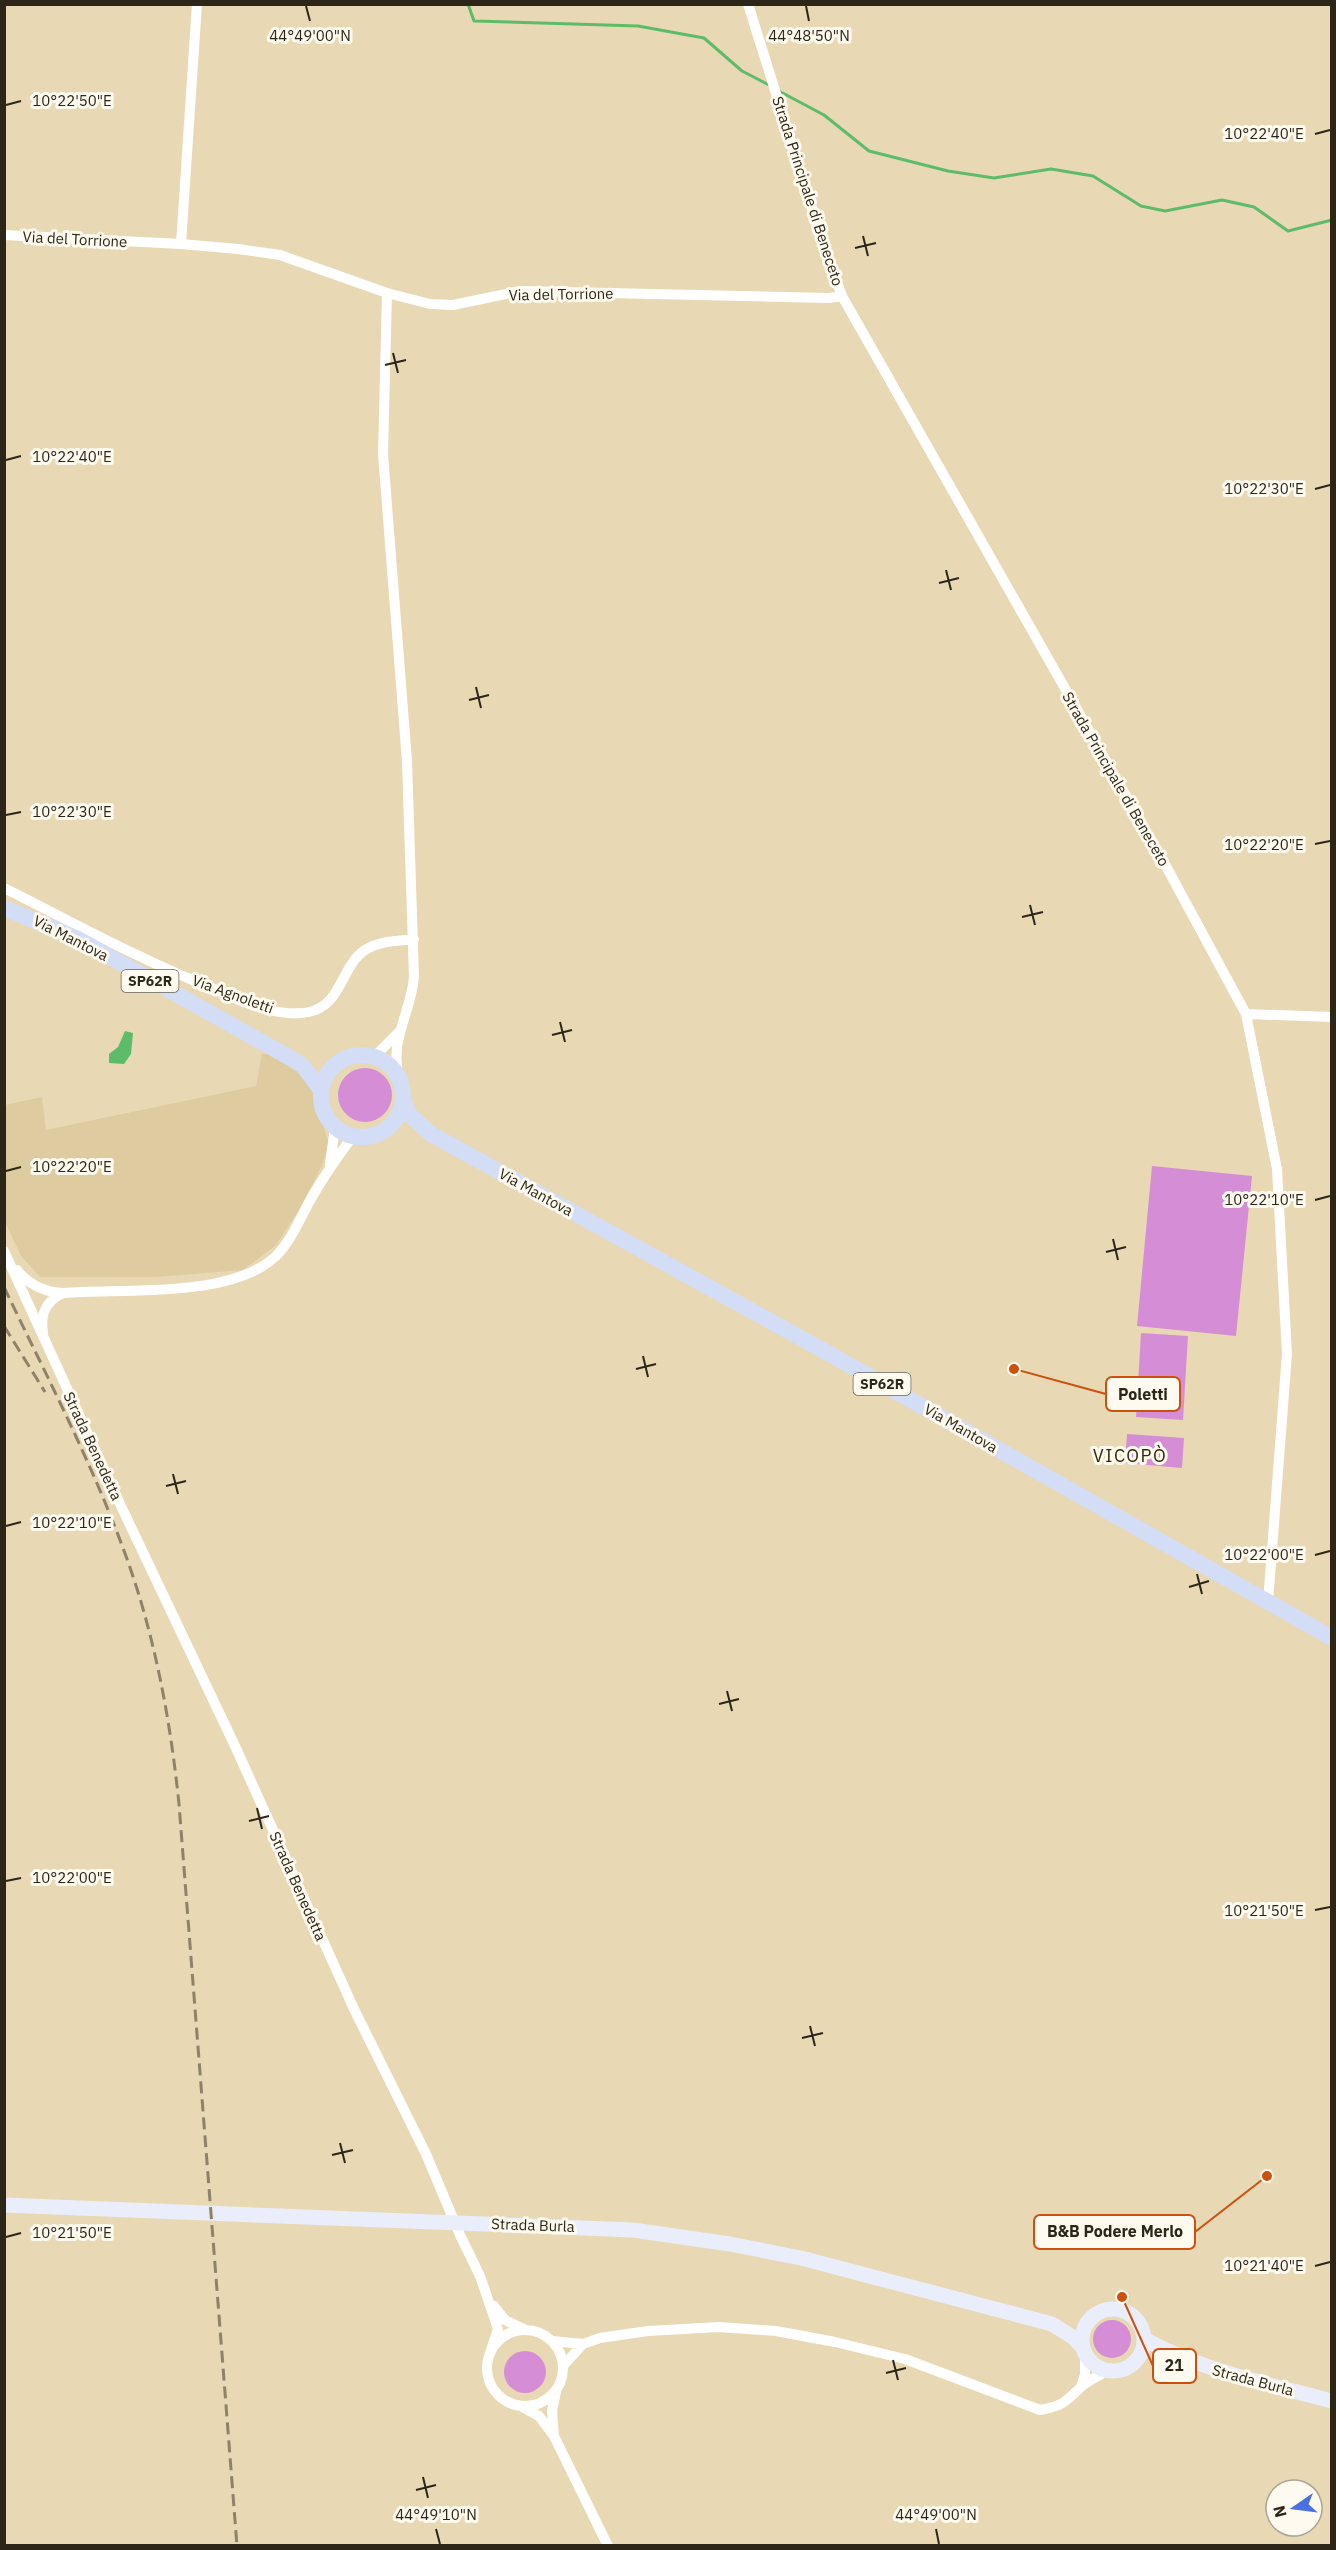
<svg xmlns="http://www.w3.org/2000/svg" width="1336" height="2550" font-family="'IBM Plex Sans',sans-serif">
	<style>
		.built { fill: #decba0 }
		.green { fill: #d58ed6 }
		.water { fill: #5dbc6a }
		.lines { fill: none; stroke-linecap: round; stroke-linejoin: round }
		.stream { stroke: #5dbc6a; stroke-width: 3 }
		.street { stroke: #fff; stroke-width: 10 }
		.secondary { stroke: #e9eefa; stroke-width: 15 }
		.primary { stroke: #d3ddf5; stroke-width: 16 }
		.rail { stroke: #8e8269; stroke-width: 3; stroke-dasharray: 12 6; stroke-linecap: butt }
		.ticks { fill: none; stroke: #2c2619; stroke-width: 2 }
		.labels { text-anchor: middle; dominant-baseline: central; stroke-width: 6; stroke-linejoin: round; paint-order: stroke }
		.shield { fill: #fffaef; stroke: #6b6659; stroke-width: 1.5 }
		.shield-label { font-size: 14px; font-weight: bold; fill: #2c2619 }
		.street-label { font-size: 15px; fill: #2c2619; stroke: #fffaef }
		.quarter-label { font-size: 18px; letter-spacing: 1.5px; fill: #342707; stroke: #fffaef }
		.ticks-label { font-size: 15px; text-anchor: middle; fill: #2c2619; stroke: #fffaef; stroke-width: 6; stroke-linejoin: round; paint-order: stroke }
		.leader { fill: none; stroke: #cc510e; stroke-width: 2 }
		.callout-dot { fill: #cc510e; stroke: #fffaef; stroke-width: 2 }
		.callout { fill: #fffaef; stroke: #cc510e; stroke-width: 2 }
		.callout-label { font-size: 16px; text-anchor: middle; font-weight: bold; fill: #2c2619 }
	</style>
	<rect width="100%" height="100%" fill="#e8d8b4"/>
	<path class="built" d="M 262,1054 L 270,1054 L 295,1067 L 313,1092 L 329,1144 L 322,1165 L 299,1210 L 276,1245 L 243,1270 L 156,1277 L 40,1277 L 21,1256 L 5,1222 L 5,1105 L 42,1097 L 46,1130 L 256,1086 Z"/>
	<path class="green" d="M338 1095a27 27 0 1 1 54 0a27 27 0 1 1-54 0Z
		M 1152,1166 L 1252,1176 L 1236,1336 L 1137,1326 Z
		M 1141,1333 L 1188,1336 L 1183,1420 L 1136,1417 Z
		M 1127,1434 L 1184,1438 L 1182,1468 L 1125,1463 Z
		M1093 2339a19 19 0 1 1 38 0a19 19 0 1 1-38 0Z
		M504 2372a21 21 0 1 1 42 0a21 21 0 1 1-42 0Z"/>
	<path class="water" d="M 125,1031 L 133,1033 L 131,1054 L 124,1064 L 109,1063 L 109,1054 L 118,1047 Z"/>
	<g class="lines">
		<path class="stream" d="M 468,4 L 474,21 L 638,26 L 704,38 L 742,71 L 769,85
			M 777,90 L 824,115 L 869,151 L 948,171 L 994,178 L 1051,169 L 1093,176 L 1141,206 L 1165,211 L 1222,200 L 1254,207 L 1288,231 L 1332,220"/>
		<path class="street" d="M 748,4 L 824,247 L 842,296 L 1167,868 L 1246,1014 L 1277,1169 L 1287,1354 L 1268,1602
			M 4,235 L 181,244 L 238,249 L 280,255 L 387,293 L 430,304 L 453,305 L 520,291 L 829,298 L 842,296
			M 181,244 L 197,4
			M 387,293 L 383,454 L 407,761 L 414,977 C 411,1013 389,1040 399,1078
			M 4,888 C 72,922 139,959 209,987 C 227,994 246,1004 264,1009 C 277,1012 296,1015 309,1012 C 342,1005 341,966 365,950 C 378,941 398,941 414,939
			M 1246,1014 L 1332,1017
			M 374,1057 L 399,1032
			M 330,1165 L 335,1127
			M 4,1251 L 121,1506 L 235,1746 L 354,2009 L 426,2154 L 460,2235 L 480,2276 L 498,2329 L 491,2350
			M 17,1270 C 28,1284 44,1292 63,1293
			M 43,1332 C 40,1313 46,1301 63,1293 C 123,1288 231,1299 276,1256 C 292,1240 301,1216 312,1197 C 324,1176 338,1156 353,1136
			M 494,2306 L 505,2320 L 526,2330
			M487 2368a38 38 0 1 1 76 0a38 38 0 1 1-76 0Z
			M 552,2341 L 583,2344 L 564,2365
			M 583,2344 L 600,2338 L 648,2331 L 719,2327 L 776,2331 L 835,2342 L 905,2359 L 1040,2410 C 1063,2406 1065,2402 1081,2387 C 1088,2380 1098,2377 1106,2371
			M 1081,2387 L 1085,2374 L 1085,2355
			M 524,2408 L 539,2416 L 554,2436 L 608,2546
			M 554,2436 L 552,2411 L 556,2392"/>
		<path class="secondary" d="M 4,2205 L 633,2230 L 730,2244 L 801,2258 L 1052,2324 L 1074,2338 L 1082,2347
			M1082 2340a31 31 0 1 1 62 0a31 31 0 1 1-62 0Z
			M 1144,2339 C 1203,2371 1268,2384 1332,2401"/>
		<path class="primary" d="M 4,908 L 78,939 L 294,1060 L 303,1066 L 321,1090
			M321 1096a41 41 0 1 1 82 0a41 41 0 1 1-82 0Z
			M 403,1100 L 410,1115 L 431,1134 L 819,1348 L 1332,1638"/>
		<path class="rail" d="M 4,1287 C 45,1373 90,1459 123,1548 C 154,1631 170,1717 179,1804 L 237,2546
			M 4,1326 L 45,1392"/>
	</g>
	<path class="ticks" d="M 306,6 L 310,21M 806,6 L 809,21M 6,105 L 21,101M 1315,134 L 1330,130M 863,236 L 868,256M 855,248 L 876,243M 393,353 L 398,373M 385,365 L 406,360M 6,460 L 21,456M 1315,489 L 1330,485M 946,570 L 951,590M 939,583 L 959,578M 476,687 L 481,708M 469,700 L 489,695M 6,815 L 21,812M 1315,844 L 1330,841M 1030,905 L 1035,925M 1022,917 L 1043,912M 560,1022 L 565,1042M 552,1035 L 572,1030M 6,1171 L 21,1167M 1315,1200 L 1330,1196M 1113,1239 L 1118,1260M 1106,1252 L 1126,1247M 643,1356 L 648,1377M 636,1369 L 656,1364M 173,1474 L 178,1494M 166,1486 L 186,1481M 6,1526 L 21,1522M 1315,1555 L 1330,1551M 1197,1574 L 1202,1594M 1189,1587 L 1209,1581M 727,1691 L 732,1711M 719,1704 L 739,1699M 257,1808 L 262,1829M 249,1821 L 269,1816M 6,1881 L 21,1878M 1315,1910 L 1330,1907M 810,2026 L 815,2046M 802,2038 L 823,2033M 340,2143 L 345,2163M 332,2155 L 353,2150M 6,2237 L 21,2233M 1315,2266 L 1330,2262M 893,2360 L 898,2380M 886,2373 L 906,2368M 423,2477 L 428,2498M 416,2490 L 436,2485M 436,2529 L 440,2544M 936,2529 L 939,2544"/>
	<g class="labels">
		<g class="shield">
			<rect x="121.5" y="970" width="57" height="22" rx="4.5"/>
			<rect x="853.5" y="1373" width="57" height="22" rx="4.5"/>
		</g>
		<g class="shield-label">
			<text x="150" y="981">SP62R</text>
			<text x="882" y="1384">SP62R</text>
		</g>
		<g class="street-label">
			<text transform="translate(808 191) rotate(72)">Strada Principale di Beneceto</text>
			<text transform="translate(75 239) rotate(3)">Via del Torrione</text>
			<text transform="translate(561 294) rotate(-1)">Via del Torrione</text>
			<text transform="translate(1116 779) rotate(60)">Strada Principale di Beneceto</text>
			<text transform="translate(71 938) rotate(27)">Via Mantova</text>
			<text transform="translate(233 994) rotate(20)">Via Agnoletti</text>
			<text transform="translate(536 1192) rotate(29)">Via Mantova</text>
			<text transform="translate(961 1428) rotate(30)">Via Mantova</text>
			<text transform="translate(93 1446) rotate(65)">Strada Benedetta</text>
			<text transform="translate(298 1886) rotate(66)">Strada Benedetta</text>
			<text transform="translate(533 2225) rotate(2)">Strada Burla</text>
			<text transform="translate(1253 2380) rotate(15)">Strada Burla</text>
		</g>
		<g class="quarter-label">
			<text x="1130" y="1455">VICOPÒ</text>
		</g>
	</g>
	<g class="ticks-label">
		<text x="310" y="41">44°49'00"N</text>
		<text x="809" y="41">44°48'50"N</text>
		<text x="72" y="106">10°22'50"E</text>
		<text x="1264" y="139">10°22'40"E</text>
		<text x="72" y="462">10°22'40"E</text>
		<text x="1264" y="494">10°22'30"E</text>
		<text x="72" y="817">10°22'30"E</text>
		<text x="1264" y="850">10°22'20"E</text>
		<text x="72" y="1172">10°22'20"E</text>
		<text x="1264" y="1205">10°22'10"E</text>
		<text x="72" y="1528">10°22'10"E</text>
		<text x="1264" y="1560">10°22'00"E</text>
		<text x="72" y="1883">10°22'00"E</text>
		<text x="1264" y="1916">10°21'50"E</text>
		<text x="72" y="2238">10°21'50"E</text>
		<text x="1264" y="2271">10°21'40"E</text>
		<text x="436" y="2520">44°49'10"N</text>
		<text x="936" y="2520">44°49'00"N</text>
	</g>
	<path class="leader" d="M1014 1369L1106 1394M1267 2176L1195 2232M1122 2297L1153 2366"/>
	<g class="callout-dot">
		<circle cx="1014" cy="1369" r="6"/>
		<circle cx="1267" cy="2176" r="6"/>
		<circle cx="1122" cy="2297" r="6"/>
	</g>
	<g class="callout">
		<rect x="1106" y="1377" width="74" height="34" rx="6"/>
		<rect x="1034" y="2215" width="161" height="34" rx="6"/>
		<rect x="1153" y="2349" width="43" height="34" rx="6"/>
	</g>
	<g class="callout-label">
		<text x="1143" y="1400">Poletti</text>
		<text x="1115" y="2237">B&amp;B Podere Merlo</text>
		<text x="1174" y="2371">21</text>
	</g>
	<rect width="1336" height="2550" fill="none" stroke="#2c2619" stroke-width="12"/>
	<g transform="translate(1294 2508) rotate(256)"><circle r="28" fill="#fffaef" stroke="#aba599" stroke-width="1.5"/>
	<path d="M0-4.5L10 22L0 15L-10 22Z" fill="#4970e2"/>
	<text y="-9" font-size="16" font-weight="bold" text-anchor="middle" fill="#2c2619">N</text>
	</g>
</svg>
